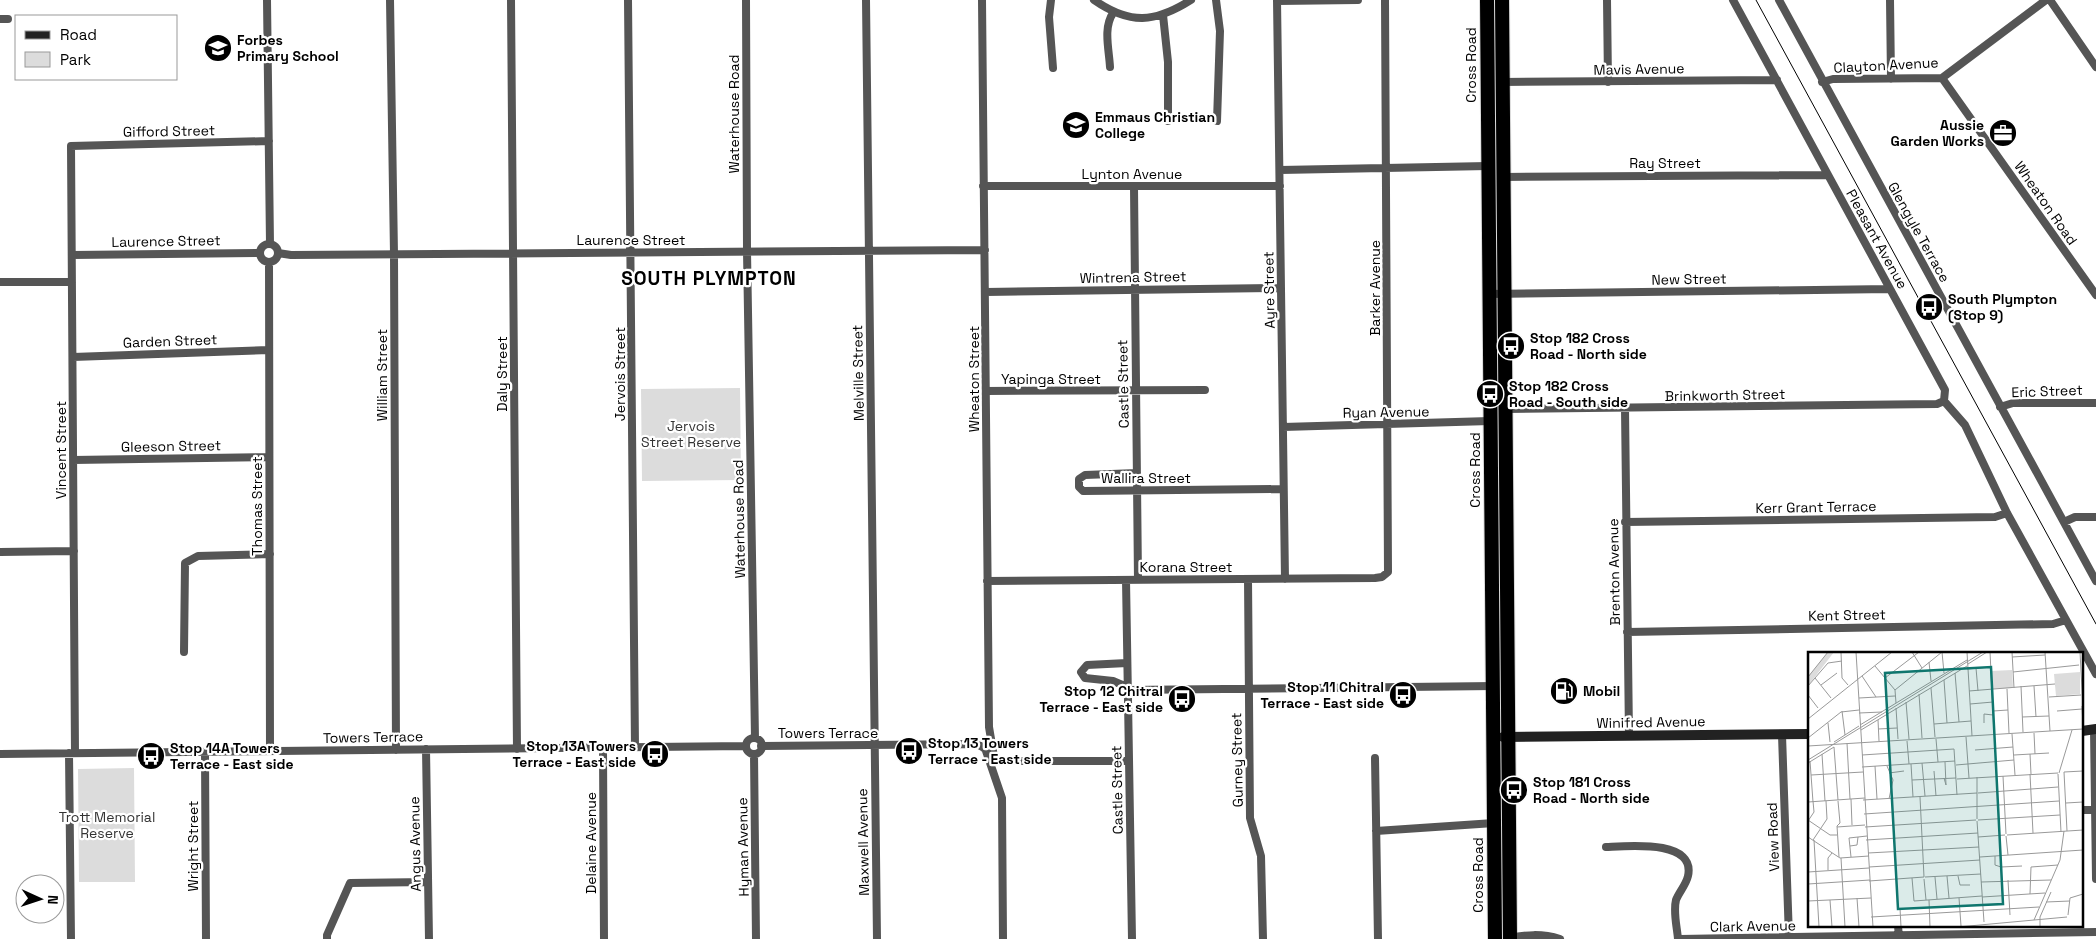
<svg xmlns="http://www.w3.org/2000/svg" width="2096" height="939" font-family="'Space Grotesk',sans-serif">
	<style>
		.green { fill: #dcdcdc }
		.lines { fill: none; stroke-linecap: round; stroke-linejoin: round }
		.highway-casing { stroke: #dbdbdb; stroke-width: 16 }
		.street { stroke: #555; stroke-width: 8 }
		.secondary { stroke: #222; stroke-width: 10 }
		.highway { stroke: #000; stroke-width: 14 }
		.tram { stroke: #000; stroke-width: 1 }
		.labels { text-anchor: middle; dominant-baseline: central; stroke-width: 4.5; stroke-linejoin: round; paint-order: stroke }
		.poi-label { font-size: 14px; font-weight: bold; fill: #000; stroke: #fff; text-anchor: start }
		.street-label { font-size: 14px; fill: #000; stroke: #fff }
		.park-label { font-size: 14px; fill: #333; stroke: #fff }
		.district-label { font-size: 19px; font-weight: bold; letter-spacing: 1px; fill: #000; stroke: #fff }
		.inset-road { fill: none; stroke: #999; stroke-width: 1 }
		.view { fill: #0f766e; fill-opacity: 0.15; stroke: #0f766e; stroke-width: 2.5 }
		.inset-edge { fill: none; stroke: #000; stroke-width: 2.5 }
	</style>
	<rect width="100%" height="100%" fill="#fff"/>
	<path class="green" d="M 740,388 L 741,480 L 642,481 L 641,389 Z
		M 134,768 L 135,882 L 79,882 L 78,769 Z"/>
	<g class="lines">
		<defs>
			<path id="highway" d="M 1487,0 L 1495,939
				M 1502,0 L 1510,939"/>
		</defs>
		<use href="#highway" class="highway-casing"/>
		<path class="street" d="M 267,0 L 270,244
			M 390,0 L 394,254 L 396,750
			M 511,0 L 517,749
			M 628,0 L 635,747
			M 746,0 L 747,251 L 755,738
			M 866,0 L 877,939
			M 982,0 L 989,727 L 994,757
			M 1051,0 L 1049,17 L 1053,68
			M 1094,0 C 1130,25 1155,23 1191,0
			M 1216,0 L 1220,31 L 1217,121
			M 1277,0 L 1285,579
			M 1607,0 L 1608,82
			M 1733,0 L 1945,390 L 1944,401 L 1965,425 L 2007,513 L 2096,674
			M 1779,0 L 2096,581
			M 1890,0 L 1891,79
			M 2050,0 L 2096,67
			M 1277,1 L 1358,0
			M 1163,15 L 1168,62 L 1168,121
			M 0,19 L 8,19
			M 1110,67 C 1109,49 1103,28 1113,13
			M 1942,78 L 2096,295
			M 1501,82 L 1777,80
			M 1822,82 L 1833,79 L 1942,78 L 2046,0
			M 1280,170 L 1488,166
			M 1503,177 L 1828,175
			M 983,186 L 1280,186
			M 1134,187 L 1138,580
			M260 253a9 9 0 1 1 18 0a9 9 0 1 1-18 0Z
			M 278,253 L 291,255 L 985,250
			M 72,255 L 260,253
			M 269,262 L 270,751
			M 0,282 L 72,282
			M 986,292 L 1281,288
			M 1489,294 L 1890,289
			M 73,357 L 269,350
			M 986,391 L 1205,390
			M 2000,407 L 2013,403 L 2096,403
			M 1506,409 L 1937,404 L 1944,401
			M 1625,409 L 1629,736
			M 1283,427 L 1490,421
			M 73,460 L 269,457
			M 1137,473 L 1085,475 L 1079,479 L 1079,487 L 1083,491 L 1283,489
			M 1625,522 L 1995,517 L 2007,513
			M 2064,522 L 2075,517 L 2096,517
			M 0,552 L 74,551
			M 1248,579 L 1250,818 L 1261,856 L 1263,939
			M 1126,580 L 1132,939
			M 987,581 L 1375,578 L 1382,577 L 1388,572 L 1385,0
			M 1627,632 L 2053,624 L 2066,620
			M 184,652 L 185,563 L 198,556 L 270,554
			M 1127,663 L 1087,665 L 1081,672 L 1085,678 L 1113,681 L 1127,687
			M 1127,690 L 1495,686
			M 2094,729 L 2096,879
			M 1782,735 L 1789,938
			M746 746a8 8 0 1 1 16 0a8 8 0 1 1-16 0Z
			M 761,746 L 975,744 C 987,746 991,758 1002,761 L 1129,761
			M 603,748 L 604,939
			M 426,749 L 429,939
			M 986,751 L 1002,798 L 1003,939
			M 205,752 L 206,939
			M 69,753 L 71,939
			M 75,753 L 71,146 L 269,141
			M 0,754 L 746,746
			M 754,754 L 756,939
			M 1375,758 L 1378,939
			M 2082,810 L 2095,810
			M 1376,831 L 1494,823
			M 1606,847 C 1628,846 1696,839 1688,876 C 1686,885 1679,892 1676,900 C 1673,912 1677,927 1678,939
			M 1898,925 L 1899,939
			M 1508,938 C 1526,935 1541,933 1560,939
			M 327,939 L 327,935 L 350,883 L 428,882
			M 1680,939 L 2096,932"/>
		<path class="secondary" d="M 2082,731 L 2096,729
			M 1503,737 L 1810,734"/>
		<use href="#highway" class="highway"/>
		<path class="tram" d="M 1756,0 L 2096,624"/>
	</g>
	<defs>
		<symbol id="school-disc" viewBox="-11 -11 22 22"><circle r="9.5" fill="#000" stroke="#fff"/><path d="M0-5L7-2L0 1L-7-2ZM-4 1L0 2.5L4 1V4Q0 6-4 4Z" fill="#fff"/></symbol>
		<symbol id="office-disc" viewBox="-11 -11 22 22"><circle r="9.5" fill="#000" stroke="#fff"/><path d="M-6-3h4V-5.5h4V-3h4V5H-6ZM-1-4.5V-3h2v-1.5ZM-6 0V1H6V0Z" fill="#fff"/></symbol>
		<symbol id="bus-disc" viewBox="-11 -11 22 22"><circle r="9.5" fill="#000" stroke="#fff"/><path d="M-5-6H5V4H4V6H2V4H-2V6H-4V4H-5ZM-3.5-4V0h7V-4ZM-3.5 1.2v1.5H-2V1.2ZM2 1.2v1.5H3.5V1.2Z" fill="#fff"/></symbol>
		<symbol id="fuel-disc" viewBox="-11 -11 22 22"><circle r="9.5" fill="#000" stroke="#fff"/><path d="M-5.5-6h7V0h2V4h1.3V-2.5L3-4.5l.8-.8L6-3V5H2.5V1h-1V6h-7ZM-4.2-4.7v3.2H.2V-4.7Z" fill="#fff"/></symbol>
	</defs>
	<g fill-rule="evenodd">
		<use href="#school-disc" x="202" y="32" width="32" height="32"/>
		<use href="#school-disc" x="1060" y="109" width="32" height="32"/>
		<use href="#office-disc" x="1987" y="117" width="32" height="32"/>
		<use href="#bus-disc" x="1913" y="291" width="32" height="32"/>
		<use href="#bus-disc" x="1495" y="330" width="32" height="32"/>
		<use href="#bus-disc" x="1474" y="378" width="32" height="32"/>
		<use href="#fuel-disc" x="1548" y="675" width="32" height="32"/>
		<use href="#bus-disc" x="1387" y="679" width="32" height="32"/>
		<use href="#bus-disc" x="1166" y="683" width="32" height="32"/>
		<use href="#bus-disc" x="893" y="735" width="32" height="32"/>
		<use href="#bus-disc" x="639" y="738" width="32" height="32"/>
		<use href="#bus-disc" x="135" y="740" width="32" height="32"/>
		<use href="#bus-disc" x="1498" y="774" width="32" height="32"/>
	</g>
	<g class="labels">
		<g class="poi-label">
			<text x="237" y="40">Forbes<tspan x="237" dy="16">Primary School</tspan></text>
			<text x="1095" y="117">Emmaus Christian<tspan x="1095" dy="16">College</tspan></text>
			<text x="1984" y="125" text-anchor="end">Aussie<tspan x="1984" dy="16">Garden Works</tspan></text>
			<text x="1948" y="299">South Plympton<tspan x="1948" dy="16">(Stop 9)</tspan></text>
			<text x="1530" y="338">Stop 182 Cross<tspan x="1530" dy="16">Road - North side</tspan></text>
			<text x="1509" y="386">Stop 182 Cross<tspan x="1509" dy="16">Road - South side</tspan></text>
			<text x="1384" y="687" text-anchor="end">Stop 11 Chitral<tspan x="1384" dy="16">Terrace - East side</tspan></text>
			<text x="1163" y="691" text-anchor="end">Stop 12 Chitral<tspan x="1163" dy="16">Terrace - East side</tspan></text>
			<text x="1583" y="691">Mobil</text>
			<text x="928" y="743">Stop 13 Towers<tspan x="928" dy="16">Terrace - East side</tspan></text>
			<text x="636" y="746" text-anchor="end">Stop 13A Towers<tspan x="636" dy="16">Terrace - East side</tspan></text>
			<text x="170" y="748">Stop 14A Towers<tspan x="170" dy="16">Terrace - East side</tspan></text>
			<text x="1533" y="782">Stop 181 Cross<tspan x="1533" dy="16">Road - North side</tspan></text>
		</g>
		<g class="street-label">
			<text transform="translate(1471 65) rotate(-90)">Cross Road</text>
			<text transform="translate(1886 65) rotate(-3)">Clayton Avenue</text>
			<text transform="translate(1639 69) rotate(-1)">Mavis Avenue</text>
			<text transform="translate(734 114) rotate(-90)">Waterhouse Road</text>
			<text transform="translate(169 131) rotate(-1)">Gifford Street</text>
			<text x="1665" y="163">Ray Street</text>
			<text x="1132" y="174">Lynton Avenue</text>
			<text transform="translate(2046 203) rotate(55)">Wheaton Road</text>
			<text transform="translate(1919 232) rotate(61)">Glengyle Terrace</text>
			<text transform="translate(1877 239) rotate(61)">Pleasant Avenue</text>
			<text x="631" y="240">Laurence Street</text>
			<text transform="translate(166 241) rotate(-1)">Laurence Street</text>
			<text transform="translate(1133 277) rotate(-1)">Wintrena Street</text>
			<text transform="translate(1689 279) rotate(-1)">New Street</text>
			<text transform="translate(1375 288) rotate(-90)">Barker Avenue</text>
			<text transform="translate(1269 290) rotate(-91)">Ayre Street</text>
			<text transform="translate(170 341) rotate(-2)">Garden Street</text>
			<text transform="translate(858 373) rotate(-91)">Melville Street</text>
			<text transform="translate(502 374) rotate(-90)">Daly Street</text>
			<text transform="translate(620 374) rotate(-90)">Jervois Street</text>
			<text transform="translate(382 375) rotate(-90)">William Street</text>
			<text transform="translate(974 379) rotate(-90)">Wheaton Street</text>
			<text x="1051" y="379">Yapinga Street</text>
			<text transform="translate(1123 384) rotate(-91)">Castle Street</text>
			<text transform="translate(2047 391) rotate(-2)">Eric Street</text>
			<text transform="translate(1725 395) rotate(-1)">Brinkworth Street</text>
			<text transform="translate(1386 412) rotate(-1)">Ryan Avenue</text>
			<text transform="translate(171 446) rotate(-1)">Gleeson Street</text>
			<text transform="translate(61 450) rotate(-90)">Vincent Street</text>
			<text transform="translate(1475 470) rotate(-90)">Cross Road</text>
			<text x="1146" y="478">Wallira Street</text>
			<text transform="translate(257 506) rotate(-90)">Thomas Street</text>
			<text transform="translate(1816 507) rotate(-1)">Kerr Grant Terrace</text>
			<text transform="translate(739 519) rotate(-91)">Waterhouse Road</text>
			<text x="1186" y="567">Korana Street</text>
			<text transform="translate(1614 572) rotate(-91)">Brenton Avenue</text>
			<text transform="translate(1847 615) rotate(-1)">Kent Street</text>
			<text transform="translate(1651 722) rotate(-1)">Winifred Avenue</text>
			<text x="828" y="733">Towers Terrace</text>
			<text transform="translate(373 737) rotate(-1)">Towers Terrace</text>
			<text transform="translate(1237 760) rotate(-91)">Gurney Street</text>
			<text transform="translate(1117 790) rotate(-91)">Castle Street</text>
			<text transform="translate(1773 837) rotate(-92)">View Road</text>
			<text transform="translate(863 842) rotate(-91)">Maxwell Avenue</text>
			<text transform="translate(591 843) rotate(-90)">Delaine Avenue</text>
			<text transform="translate(415 844) rotate(-91)">Angus Avenue</text>
			<text transform="translate(193 846) rotate(-90)">Wright Street</text>
			<text transform="translate(743 847) rotate(-91)">Hyman Avenue</text>
			<text transform="translate(1478 875) rotate(-90)">Cross Road</text>
			<text transform="translate(1753 926) rotate(-1)">Clark Avenue</text>
		</g>
		<g class="park-label">
			<text x="691" y="426">Jervois<tspan x="691" dy="16">Street Reserve</tspan></text>
			<text x="107" y="817">Trott Memorial<tspan x="107" dy="16">Reserve</tspan></text>
		</g>
		<g class="district-label">
			<text x="709" y="278">SOUTH PLYMPTON</text>
		</g>
	</g>
	<g transform="translate(1808 652)">
		<rect width="275" height="275" fill="#fff"/>
		<path d="M 20,0 L 26,0 L 0,34 L 0,25 ZM 204,18 L 205,36 L 184,37 L 183,19 ZM 272,20 L 272,42 L 248,44 L 246,22 Z" fill="#dcdcdc"/>
		<path class="inset-road" d="M 33,0 L 34,26 L 40,33M 48,0 L 65,275M 104,0 L 114,16M 134,0 L 136,21M 159,0 L 164,84M 182,0 L 186,82M 204,0 L 206,36M 237,0 L 242,79M 272,0 L 275,56M 204,5 L 237,3M 121,10 L 123,29M 160,12 L 179,0M 67,14 L 87,38 L 88,51M 168,16 L 170,39M 159,17 L 182,15M 205,20 L 271,13M 147,21 L 151,70M 54,24 L 68,45M 0,25 L 20,0M 7,26 L 23,46M 77,26 L 111,0M 136,28 L 139,71M 13,33 L 29,21M 0,34 L 20,11 L 34,9M 213,34 L 215,80M 226,34 L 228,65M 123,36 L 127,85M 199,37 L 201,81M 87,38 L 134,0M 161,39 L 247,32M 111,42 L 114,86M 0,43 L 10,56M 241,45 L 273,43M 51,46 L 87,44M 98,50 L 101,87M 162,52 L 185,50M 274,54 L 275,74M 88,56 L 90,87M 34,59 L 37,83M 185,59 L 200,58M 249,59 L 274,57M 51,61 L 74,60M 214,65 L 241,64M 0,67 L 84,0M 70,68 L 71,89M 20,71 L 22,90M 176,71 L 176,62 L 185,63M 126,72 L 163,69M 52,73 L 159,8M 70,77 L 89,76M 53,78 L 159,14M 226,81 L 227,102M 204,82 L 207,123M 158,85 L 161,126M 0,86 L 33,60 L 51,58M 128,87 L 130,110M 99,89 L 101,112M 26,90 L 51,74M 81,90 L 82,113M 39,91 L 42,147M 0,94 L 275,77M 26,95 L 30,148M 167,98 L 205,95M 14,102 L 17,149M 222,102 L 223,122M 54,103 L 146,97 L 149,143M 206,103 L 241,101M 0,108 L 175,0M 2,109 L 5,150M 0,111 L 26,95M 114,111 L 117,144M 103,112 L 105,145M 148,113 L 206,108M 67,114 L 69,147M 79,114 L 85,128 L 81,147M 54,115 L 147,109M 126,119 L 128,144M 81,121 L 96,119M 251,121 L 264,78M 222,122 L 225,181M 250,122 L 253,180M 3,123 L 55,120M 195,124 L 198,182M 169,125 L 169,167M 136,126 L 138,133 L 137,110M 149,127 L 250,121M 104,128 L 148,126M 170,141 L 250,135M 112,145 L 116,225M 43,147 L 44,173M 55,148 L 169,141M 30,149 L 32,171M 0,150 L 57,146M 258,151 L 275,150M 56,162 L 251,149M 0,168 L 22,183 L 29,183M 170,168 L 252,163M 0,169 L 6,160 L 5,149M 169,169 L 176,270M 29,175 L 57,173M 57,175 L 168,168M 259,179 L 256,120 L 275,119M 199,183 L 275,178M 198,184 L 200,203M 0,185 L 32,206 L 61,204M 170,185 L 197,183M 5,188 L 19,167 L 18,149M 6,188 L 11,275M 58,188 L 170,181M 42,194 L 49,193 L 50,185M 60,201 L 171,195M 187,204 L 187,213 L 193,215 L 214,214M 31,205 L 29,174 L 32,171M 43,205 L 41,186 L 59,184M 172,205 L 275,198M 33,206 L 37,275M 61,215 L 172,208M 20,218 L 20,206 L 24,201M 0,220 L 61,216M 139,224 L 141,246M 150,224 L 152,233 L 162,233M 117,225 L 173,222M 127,225 L 129,247M 104,226 L 106,249 L 174,244M 116,227 L 118,248M 200,228 L 202,263M 61,229 L 116,225M 173,230 L 243,228M 0,232 L 62,228M 222,242 L 223,215 L 250,213M 174,245 L 237,241M 49,246 L 51,275M 151,246 L 153,274M 22,248 L 24,275M 121,248 L 122,275M 0,249 L 63,246M 238,250 L 262,249M 92,256 L 93,275M 260,263 L 262,246 L 275,242M 63,265 L 231,255M 226,268 L 252,208 L 256,179M 150,275 L 259,265M 232,275 L 232,265 L 243,240"/>
		<path class="view" d="M 183,15 L 195,252 L 90,257 L 77,21 Z"/>
		<rect width="275" height="275" class="inset-edge"/>
	</g>
	<rect x="15" y="15" width="162" height="65" fill="#ffffff" stroke="#999999"/>
	<rect x="25" y="31" width="25" height="8" fill="#222222" stroke="#999999"/>
	<text x="60" y="40" font-size="15" fill="#000000">Road</text>
	<rect x="25" y="52" width="25" height="15" fill="#dcdcdc" stroke="#999999"/>
	<text x="60" y="65" font-size="15" fill="#000000">Park</text>
	<g transform="translate(40 899) rotate(93)"><circle r="24" fill="#ffffff" stroke="#999999"/>
	<path d="M0-4L9 19L0 12L-9 19Z" fill="#000000"/>
	<text y="-8" font-size="14" font-weight="bold" text-anchor="middle" fill="#000000">N</text>
	</g>
</svg>
